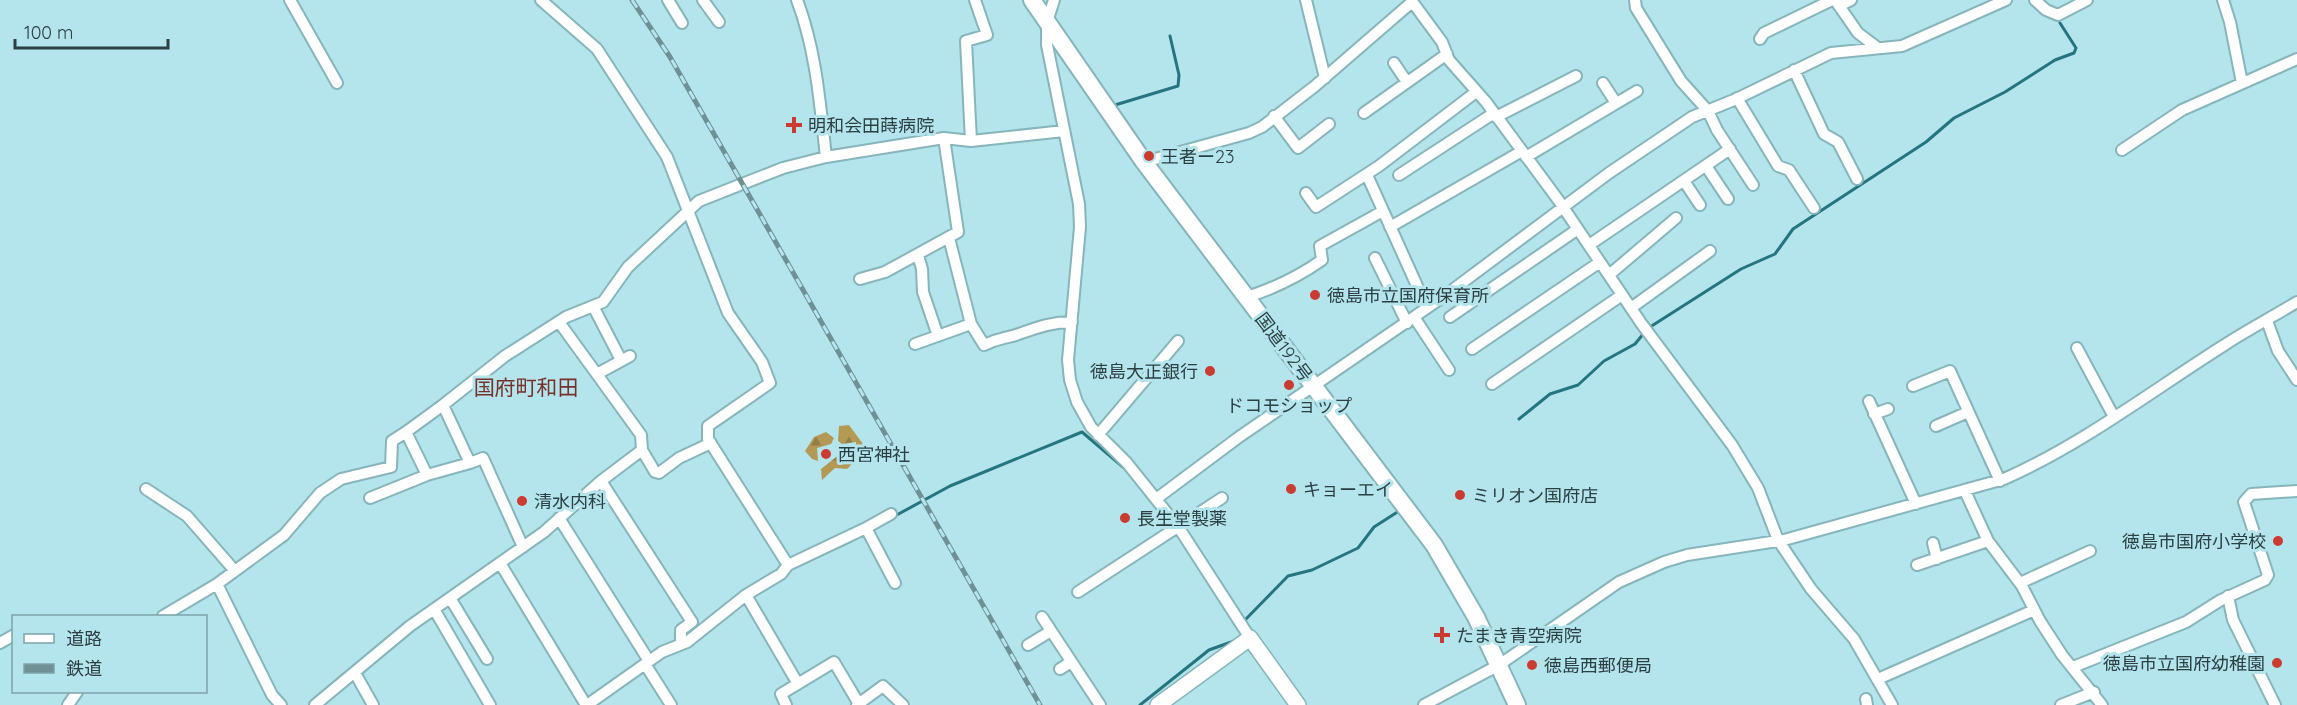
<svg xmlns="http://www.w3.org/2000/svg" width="2297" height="705" font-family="Quicksand,'Noto Sans JP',sans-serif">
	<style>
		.forest { fill: url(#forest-firs) }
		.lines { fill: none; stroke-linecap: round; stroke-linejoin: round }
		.stream { stroke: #247580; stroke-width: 3 }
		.minor-casing { stroke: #86b5bc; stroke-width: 14 }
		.primary-casing { stroke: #86b5bc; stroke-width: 18 }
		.trunk-casing { stroke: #86b5bc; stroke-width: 20 }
		.minor { stroke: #fff; stroke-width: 10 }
		.primary { stroke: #fff; stroke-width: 15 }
		.trunk { stroke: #fff; stroke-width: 16 }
		.rail-casing { stroke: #6f9196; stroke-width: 5 }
		.rail { stroke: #b4e4ec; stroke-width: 3; stroke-dasharray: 9; stroke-linecap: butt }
		.poi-dot { fill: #ca3c32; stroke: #b4e4ec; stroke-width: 2 }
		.labels { text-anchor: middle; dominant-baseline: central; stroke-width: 6; stroke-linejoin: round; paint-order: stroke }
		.poi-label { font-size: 18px; fill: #2c4043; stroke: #b4e4ec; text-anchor: start }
		.street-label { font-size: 18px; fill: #2c4043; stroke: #b4e4ec }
		.quarter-label { font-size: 21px; fill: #77312a; stroke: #b4e4ec }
	</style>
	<defs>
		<pattern id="forest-firs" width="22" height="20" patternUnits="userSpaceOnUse" patternTransform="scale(1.5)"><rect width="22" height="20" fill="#b49955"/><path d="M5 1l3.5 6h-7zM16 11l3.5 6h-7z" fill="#937e48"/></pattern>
	</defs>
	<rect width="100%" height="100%" fill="#b4e4ec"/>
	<path class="forest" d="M 849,425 L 866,448 L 862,454 L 856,452 L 856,442 L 842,444 L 838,441 L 839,426 Z
		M 826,432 L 834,438 L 831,444 L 817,448 L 818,461 L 812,459 L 805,451 L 814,437 Z
		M 845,450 L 851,450 L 855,461 L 847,469 L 835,468 L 822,480 L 821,469 Z"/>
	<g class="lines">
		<path class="stream" d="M 1115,105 L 1178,86 L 1179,75 L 1170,36
			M 1650,327 L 1741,269 L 1775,254 L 1793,229 L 1926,142 L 1954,118 L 2005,92 L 2055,60 L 2074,53 L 2076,48 L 2060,23
			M 1519,419 L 1550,394 L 1578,385 L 1604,361 L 1635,344 L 1644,333
			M 893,517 L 950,486 L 1082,432 L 1123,467
			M 789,570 L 851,541
			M 761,580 L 774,573
			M 1246,619 L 1288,576 L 1312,570 L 1358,548 L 1374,527 L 1399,511
			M 1140,705 L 1209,650 L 1234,641"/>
		<defs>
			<path id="minor" d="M 290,0 L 337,83
				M 541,0 L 597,49 L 667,157 L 728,313 L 762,362 L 770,383 L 708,426 L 708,439 L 788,565
				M 668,0 L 682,23
				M 703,0 L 719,22
				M 797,0 C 816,50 820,104 826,157
				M 1054,0 L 1047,22 L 1047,45 L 1079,204 L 1080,227 L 1068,360 L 1070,380 L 1077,402 L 1091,427 L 1127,463 L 1179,528 L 1250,638
				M 1306,0 L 1325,78
				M 1411,0 L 1442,42 L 1449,60 L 1486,102 L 1559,201 L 1641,323 L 1732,445 L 1758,488 L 1778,540 L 1811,589 L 1854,639 L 1892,705
				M 1635,0 L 1636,8 L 1681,81 L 1708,111 L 1717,130 L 1753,185
				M 1835,0 L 1858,33 L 1878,48
				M 2035,0 L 2046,10 L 2058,15 L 2087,0
				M 2223,0 L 2230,22 L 2242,83
				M 1839,6 L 1851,0
				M 1760,39 L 1764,33 L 1832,0
				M 1394,63 L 1407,82
				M 1794,70 L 1824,134 L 1838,142 L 1857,179
				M 1603,83 L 1616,103
				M 1737,98 L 1778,166 L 1789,170 L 1814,208
				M 1364,113 L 1447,54
				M 1274,116 L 1298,148 L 1329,124
				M 1496,117 L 1576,76
				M 971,141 L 966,41 L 987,35 L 975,0
				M 2122,150 L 2182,110 L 2297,59
				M 1526,157 L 1637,91
				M 1144,162 L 1249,133 L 1262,127 L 1315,86 L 1412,2
				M 1706,166 L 1728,199
				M 1367,175 L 1427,308
				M 1399,175 L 1494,113
				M 1684,181 L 1700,205
				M 1306,193 L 1316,207 L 1379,166 L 1476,92
				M 1390,227 L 1522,151
				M 949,238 L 971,324 L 984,345 C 998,338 1002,339 1016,335 C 1036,328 1050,322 1072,322
				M 1589,245 L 1730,149
				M 918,255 L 922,269 L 923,292 L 938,336
				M 1375,258 L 1407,323
				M 1609,275 L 1676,218
				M 860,279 L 885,272 L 958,232 L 944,138
				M 1247,297 C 1275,288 1298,277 1322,260 L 1320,246 L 1383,211
				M 593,306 L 621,360
				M 1631,308 L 1710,251
				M 1414,317 L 1449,370
				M 1450,317 L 1578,229
				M 2267,321 L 2278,351 L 2297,380
				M 559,322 L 641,435 L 642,450
				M 915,344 L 971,324
				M 2077,348 L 2114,417
				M 1472,349 L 1600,262
				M 597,374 L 630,356
				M 1492,384 L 1622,295
				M 1913,386 L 1950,371 L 2000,481
				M 1869,401 L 1916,504
				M 443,405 L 505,356 L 566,317 L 603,302 L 628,267 L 699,201 L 783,168 L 826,157 L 944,138 L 971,141 L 1064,131
				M 1874,414 L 1888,409
				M 1936,426 L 1968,412
				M 1098,435 L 1178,341
				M 470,463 L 427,475 L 406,432 L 443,405 L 470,463 L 483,458 L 523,547
				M 601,481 L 642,450 L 655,472 L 659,473 L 679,458 L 711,443
				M 146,489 L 187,516 L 235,571
				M 1965,491 L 1988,541 L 2022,586 L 2040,621 L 2062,655 L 2102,705
				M 370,498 L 427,475
				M 1156,499 L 1239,437 L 1443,297 L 1609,173 L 1692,117 L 1734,100 L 1831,53 L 1902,46 L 2006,0
				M 559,518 L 649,661
				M 866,528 L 891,514
				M 1933,543 L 1937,559
				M 500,563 L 586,705
				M 1917,565 L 1988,541
				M 2020,583 L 2090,551
				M 217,584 L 272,695 L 281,705
				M 1078,592 L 1222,498
				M 746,595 L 798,684
				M 2228,596 L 2233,620 L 2275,705
				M 450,598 L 487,659
				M 434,609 L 490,705
				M 163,616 L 217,584 L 284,535 L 320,493 L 341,479 L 391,467 L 392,441 L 406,432
				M 1042,617 L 1100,705
				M 0,643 L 14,635
				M 1028,645 L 1051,631
				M 645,664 L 671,705
				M 2073,667 L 2186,622 L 2221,600 L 2265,580 L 2268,575 L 2244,502 L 2251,494 L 2297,491
				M 1060,669 L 1071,662
				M 355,673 L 373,705
				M 1878,679 L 2034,610
				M 1866,699 L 1867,705
				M 68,705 L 77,692
				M 315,705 L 410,626 L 544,532 L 601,481 L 692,622 L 681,630 L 681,644
				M 587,705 L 662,652 L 687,642 L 746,595 L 781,574 L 788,565 L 866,528 L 895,583
				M 786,705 L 781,694 L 834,662 L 859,704
				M 857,705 L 883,686 L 903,705
				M 1424,705 L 1499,665 L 1619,582 L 1664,562 L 1687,555 L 1784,540 L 2004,479 C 2083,444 2153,390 2226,344 C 2249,329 2274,316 2297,302
				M 2061,705 L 2094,692"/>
			<path id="primary" d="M 1158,705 L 1250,638 L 1298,705"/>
			<path id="trunk" d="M 1032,0 L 1144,162 L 1434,545 L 1476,617 L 1517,705"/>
		</defs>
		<use href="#minor" class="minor-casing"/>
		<use href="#primary" class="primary-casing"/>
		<use href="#trunk" class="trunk-casing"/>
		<use href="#minor" class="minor"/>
		<use href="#primary" class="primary"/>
		<use href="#trunk" class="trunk"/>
		<defs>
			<path id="rail" d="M 632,0 L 670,57 L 1040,705"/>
		</defs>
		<use href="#rail" class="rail-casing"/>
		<use href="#rail" class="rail"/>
	</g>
	<g class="poi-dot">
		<path d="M791 116h6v6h6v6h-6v6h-6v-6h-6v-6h6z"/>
		<circle cx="1149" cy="156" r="6"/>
		<circle cx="1315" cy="295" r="6"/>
		<circle cx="1210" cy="371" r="6"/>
		<circle cx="1289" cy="385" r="6"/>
		<circle cx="826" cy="454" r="6"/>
		<circle cx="1291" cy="489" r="6"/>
		<circle cx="1460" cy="495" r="6"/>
		<circle cx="522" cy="501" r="6"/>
		<circle cx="1125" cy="518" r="6"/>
		<circle cx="2278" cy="541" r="6"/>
		<path d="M1439 626h6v6h6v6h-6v6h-6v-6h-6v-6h6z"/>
		<circle cx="2277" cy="663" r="6"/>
		<circle cx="1532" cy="665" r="6"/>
	</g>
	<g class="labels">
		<g class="poi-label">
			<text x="808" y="125">明和会田蒔病院</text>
			<text x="1161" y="156">王者ー23</text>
			<text x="1327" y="295">徳島市立国府保育所</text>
			<text x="1198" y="371" text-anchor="end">徳島大正銀行</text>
			<text x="1289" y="405" text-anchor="middle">ドコモショップ</text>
			<text x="838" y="454">西宮神社</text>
			<text x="1303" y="489">キョーエイ</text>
			<text x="1472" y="495">ミリオン国府店</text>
			<text x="534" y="501">清水内科</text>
			<text x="1137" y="518">長生堂製薬</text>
			<text x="2266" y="541" text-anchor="end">徳島市国府小学校</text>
			<text x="1456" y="635">たまき青空病院</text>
			<text x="2265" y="663" text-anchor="end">徳島市立国府幼稚園</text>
			<text x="1544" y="665">徳島西郵便局</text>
		</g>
		<g class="street-label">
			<text transform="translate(1284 347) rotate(53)">国道192号</text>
		</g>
		<g class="quarter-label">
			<text x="526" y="387">国府町和田</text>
		</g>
	</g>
	<rect x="12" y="615" width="195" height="78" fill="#b4e4ec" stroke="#7ea2a8" stroke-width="1.5"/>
	<rect x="24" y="634" width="30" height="9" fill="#ffffff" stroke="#7ea2a8" stroke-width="1.5"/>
	<text x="66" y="645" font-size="18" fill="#2c4043">道路</text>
	<rect x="24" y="664" width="30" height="9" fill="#6f9196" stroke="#7ea2a8" stroke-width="1.5"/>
	<text x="66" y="675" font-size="18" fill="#2c4043">鉄道</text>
	<path d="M15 39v9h153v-9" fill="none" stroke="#2c4043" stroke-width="3"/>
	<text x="24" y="39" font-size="18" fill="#2c4043" stroke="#b4e4ec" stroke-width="4.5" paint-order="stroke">100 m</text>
</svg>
